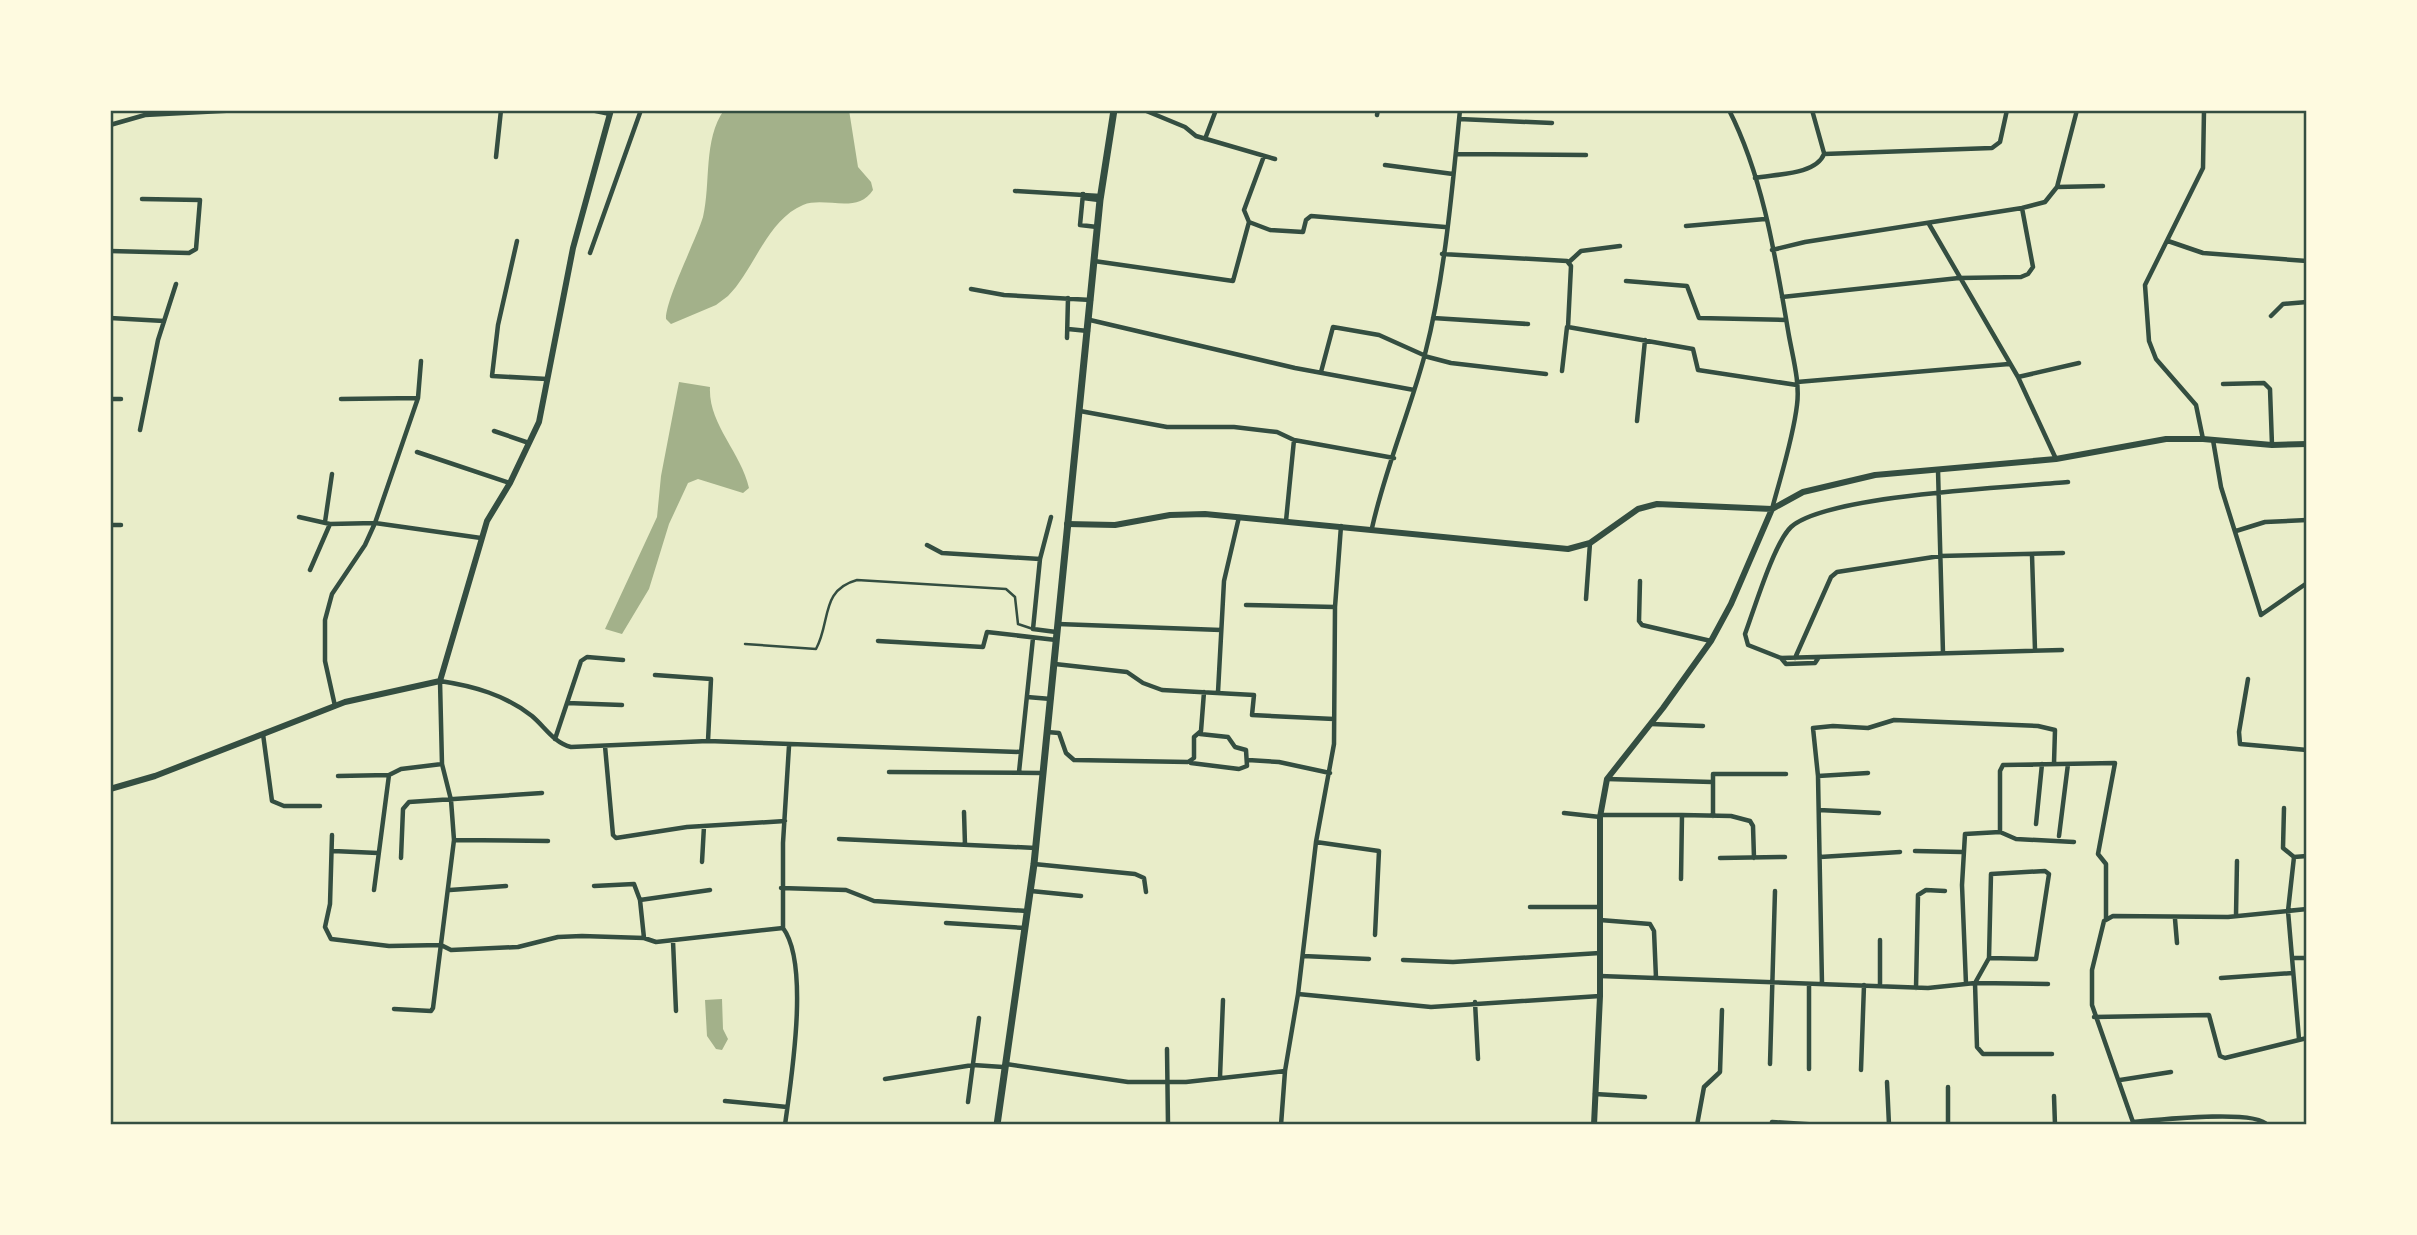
<svg xmlns="http://www.w3.org/2000/svg" width="2417" height="1235" font-family="'Archivo Narrow',sans-serif">
	<style>
		.water { fill: #a3b18a }
		.lines { fill: none; stroke-linecap: round; stroke-linejoin: round }
		.service { stroke: #344e41; stroke-width: 2.5 }
		.minor { stroke: #344e41; stroke-width: 4.5 }
		.tertiary { stroke: #344e41; stroke-width: 6 }
		.secondary { stroke: #344e41; stroke-width: 7 }
		.neatline { fill: none; stroke: #344e41; stroke-width: 2.5 }
	</style>
	<rect width="100%" height="100%" fill="#e9edc9"/>
	<path class="water" d="M 724,110 L 849,110 L 858,167 L 871,182 L 873,190 C 857,215 826,196 803,205 C 767,220 754,270 728,296 L 716,305 L 671,324 L 666,319 C 665,301 696,240 703,217 C 711,183 703,140 724,110 Z
		M 679,382 L 710,387 C 708,424 741,452 749,488 L 743,493 L 698,479 L 688,483 L 669,524 L 649,589 L 622,634 L 605,629 L 657,517 L 661,476 Z
		M 722,999 L 723,1029 L 728,1039 L 722,1050 L 716,1049 L 707,1036 L 705,1000 Z"/>
	<g class="lines">
		<path class="service" d="M 745,644 L 816,649 C 831,622 820,590 857,580 L 1006,589 L 1015,597 L 1018,624 L 1033,629"/>
		<path class="minor" d="M 591,110 L 610,114
			M 1144,110 L 1185,127 L 1196,136 L 1275,159
			M 1729,110 C 1764,179 1776,261 1789,336 C 1793,358 1800,383 1797,405 C 1793,439 1781,475 1772,509
			M 1812,110 L 1824,153
			M 1377,115 L 1378,110
			M 1459,119 L 1552,123
			M 110,125 L 145,115 L 241,110
			M 1205,139 L 1216,110
			M 1456,154 L 1586,155
			M 1264,156 L 1244,210 L 1249,222 L 1270,230 L 1303,232 L 1306,220 L 1311,216 L 1445,227
			M 496,157 L 501,110
			M 1385,165 L 1453,174
			M 1755,178 C 1775,174 1816,175 1824,154 L 1992,148 L 2000,142 L 2007,110
			M 2057,187 L 2103,186
			M 1015,191 L 1100,196
			M 1083,194 L 1080,225 L 1097,227
			M 1083,198 L 1099,200
			M 1929,224 L 2018,377 L 2056,459
			M 1686,226 L 1765,219
			M 517,241 L 498,325 L 492,376 L 547,379
			M 2168,241 L 2203,253 L 2307,261
			M 1772,250 L 1805,242 L 2022,208 L 2045,202 L 2057,187 L 2077,110
			M 110,251 L 189,253 L 196,249 L 200,200 L 142,199
			M 590,253 L 641,110
			M 1442,254 L 1567,261 L 1571,266 L 1568,327 L 1693,349 L 1698,370 L 1797,385
			M 1094,261 L 1233,281 L 1249,222
			M 1569,262 L 1581,251 L 1620,246
			M 1626,281 L 1687,286 L 1699,318 L 1786,320
			M 971,289 L 1004,295 L 1091,300
			M 1782,297 L 1959,278 L 2021,277 L 2028,274 L 2033,267 L 2022,208
			M 2271,316 L 2283,304 L 2307,302
			M 110,318 L 164,321
			M 1433,318 L 1528,324
			M 1090,320 L 1295,368 L 1414,390
			M 1068,329 L 1088,331
			M 1067,338 L 1068,298
			M 1562,371 L 1567,327
			M 1321,372 L 1333,327 L 1379,335 L 1428,357 L 1451,363 L 1546,374
			M 2018,377 L 2079,363
			M 1797,382 L 2009,364
			M 2223,384 L 2264,383 L 2270,389 L 2272,445
			M 110,399 L 121,399
			M 341,399 L 418,398
			M 1080,411 L 1167,427 L 1234,427 L 1277,432 L 1294,440 L 1394,458
			M 1637,421 L 1645,340
			M 140,430 L 158,340 L 176,284
			M 494,431 L 529,443
			M 2203,439 L 2196,405 L 2156,359 L 2149,341 L 2145,285 L 2203,168 L 2204,110
			M 2213,440 L 2221,487 L 2261,615 L 2307,583
			M 417,452 L 510,483
			M 1938,470 L 1943,653
			M 299,517 L 330,524 L 375,523 L 481,538
			M 1286,521 L 1294,440
			M 325,522 L 332,474
			M 110,525 L 121,525
			M 1372,528 C 1385,469 1409,414 1425,354 C 1445,276 1452,191 1460,110
			M 2236,531 L 2265,522 L 2307,520
			M 927,545 L 942,553 L 1040,559 L 1033,629 L 1056,632
			M 2032,555 L 2035,650
			M 1040,559 L 1051,517
			M 310,570 L 330,524
			M 1640,581 L 1639,621 L 1642,625 L 1711,641
			M 1586,599 L 1590,543
			M 1246,605 L 1335,607
			M 1058,624 L 1221,630
			M 878,641 L 983,647 L 987,632 L 1056,640
			M 2062,650 L 1781,658 L 1748,645 L 1745,634 C 1754,610 1774,543 1791,527 C 1826,495 2014,487 2068,482
			M 1781,658 L 1786,664 L 1815,663 L 1819,657
			M 1795,658 L 1831,577 L 1837,572 L 1940,556 L 2063,553
			M 1055,664 L 1127,672 L 1143,683 L 1162,690 L 1254,695 L 1252,715 L 1334,719
			M 655,675 L 711,679 L 708,741
			M 2248,679 L 2239,732 L 2240,744 L 2307,750
			M 1218,692 L 1224,581 L 1239,517
			M 1027,697 L 1051,699
			M 567,703 L 622,705
			M 335,706 L 325,661 L 325,620 L 332,594 L 365,545 L 375,523 L 418,398 L 421,361
			M 1651,724 L 1703,726
			M 1047,732 L 1059,733 L 1066,753 L 1074,760 L 1188,762 L 1194,758 L 1194,737 L 1201,731 L 1204,692
			M 263,734 L 272,801 L 284,806 L 320,806
			M 555,739 L 581,661 L 587,657 L 623,660
			M 605,746 L 613,835 L 616,838 L 687,827 L 785,821
			M 1248,760 L 1279,762 L 1330,773
			M 1191,763 L 1239,769 L 1247,766 L 1246,750 L 1235,747 L 1228,737 L 1200,734
			M 889,772 L 1042,773
			M 1019,772 L 1033,638
			M 338,776 L 389,775
			M 1818,776 L 1868,773
			M 1607,779 L 1712,782
			M 2284,808 L 2283,848 L 2294,857
			M 1819,810 L 1879,813
			M 964,812 L 965,845
			M 1564,813 L 1600,817
			M 1601,815 L 1682,815 L 1681,879
			M 1682,815 L 1731,816 L 1750,821 L 1753,826 L 1754,858
			M 1713,816 L 1713,774 L 1786,774
			M 2036,824 L 2042,764
			M 2000,832 L 2000,771 L 2003,765 L 2115,763 L 2098,854 L 2106,864 L 2106,919
			M 332,835 L 330,904 L 325,927 L 331,939 L 389,946 L 441,945
			M 2059,836 L 2068,764
			M 839,839 L 1036,848
			M 454,840 L 548,841
			M 1316,842 L 1379,851 L 1375,935
			M 333,851 L 378,853
			M 1915,851 L 1962,852
			M 1820,857 L 1900,852
			M 401,858 L 403,809 L 409,802 L 542,793
			M 1720,858 L 1785,857
			M 702,862 L 704,826
			M 1034,864 L 1135,874 L 1144,878 L 1146,892
			M 594,886 L 634,884 L 640,900 L 644,938
			M 781,888 L 846,890 L 874,901 L 1027,911
			M 374,890 L 389,775 L 401,769 L 442,764
			M 450,890 L 506,886
			M 1031,891 L 1081,896
			M 640,900 L 710,890
			M 1530,907 L 1600,907
			M 2236,915 L 2237,861
			M 2175,919 L 2177,943
			M 1600,920 L 1650,924 L 1654,931 L 1656,978
			M 946,923 L 1025,928
			M 783,928 C 810,964 791,1080 785,1125
			M 783,928 L 783,843 L 789,746
			M 673,941 L 676,1011
			M 441,945 L 451,950 L 518,947 L 558,937 L 582,936 L 644,938 L 656,942 L 783,928
			M 1303,956 L 1369,959
			M 2292,958 L 2307,958
			M 1403,960 L 1453,962 L 1600,953
			M 1600,976 L 1928,988 L 1975,983 L 1989,958 L 1991,874 L 2045,871 L 2049,874 L 2036,959 L 1989,958
			M 2221,978 L 2293,973
			M 1809,984 L 1809,1069
			M 1822,984 L 1818,776 L 1813,728 L 1833,726 L 1868,728 L 1894,720 L 2038,726 L 2055,730 L 2054,763
			M 1966,984 L 1962,885 L 1965,834 L 2000,832 L 2016,839 L 2074,842
			M 2048,984 L 1975,983 L 1977,1047 L 1983,1054 L 2052,1054
			M 1880,986 L 1880,940
			M 1916,988 L 1918,895 L 1926,890 L 1945,891
			M 1298,994 L 1431,1007 L 1600,996
			M 1475,1002 L 1478,1059
			M 394,1009 L 431,1011 L 433,1008 L 454,840 L 451,800 L 442,764 L 440,681 C 474,686 505,695 532,716 C 545,727 554,743 571,747 L 708,741 L 1021,752
			M 2094,1017 L 2209,1015 L 2220,1056 L 2225,1058 L 2307,1038
			M 2299,1039 L 2288,911 L 2294,857 L 2307,856
			M 1167,1049 L 1168,1125
			M 1006,1064 L 1128,1082 L 1186,1082 L 1285,1071 L 1298,994 L 1316,842 L 1334,744 L 1335,607 L 1341,526
			M 1770,1064 L 1775,891
			M 1861,1070 L 1864,985
			M 1220,1077 L 1223,1000
			M 885,1079 L 973,1065 L 1003,1067
			M 2120,1080 L 2171,1072
			M 1887,1082 L 1889,1125
			M 1948,1087 L 1948,1125
			M 1595,1094 L 1645,1097
			M 2054,1096 L 2055,1125
			M 725,1101 L 787,1107
			M 968,1102 L 979,1018
			M 1772,1122 L 1821,1125
			M 2133,1122 C 2156,1120 2257,1109 2267,1125
			M 1281,1125 L 1285,1071
			M 1697,1125 L 1704,1087 L 1720,1072 L 1722,1010
			M 2134,1125 L 2092,1005 L 2092,970 L 2104,921 L 2113,916 L 2228,917 L 2307,909"/>
		<path class="tertiary" d="M 1067,524 L 1115,525 L 1170,515 L 1205,514 L 1568,549 L 1590,543 L 1638,509 L 1657,504 L 1772,509 L 1803,492 L 1875,475 L 2056,459 L 2166,439 L 2203,439 L 2272,445 L 2307,444
			M 110,789 L 155,776 L 345,702 L 440,681 L 487,521 L 510,483 L 539,422 L 573,248 L 611,110
			M 1594,1125 L 1600,996 L 1600,817 L 1607,779 L 1663,708 L 1711,641 L 1731,604 L 1772,509"/>
		<path class="secondary" d="M 997,1125 L 1034,864 L 1100,200 L 1114,110"/>
	</g>
	<rect width="2417" height="1235" fill="none" stroke="#fefae0" stroke-width="224"/>
	<rect x="112" y="112" width="2193" height="1011" class="neatline"/>
</svg>
